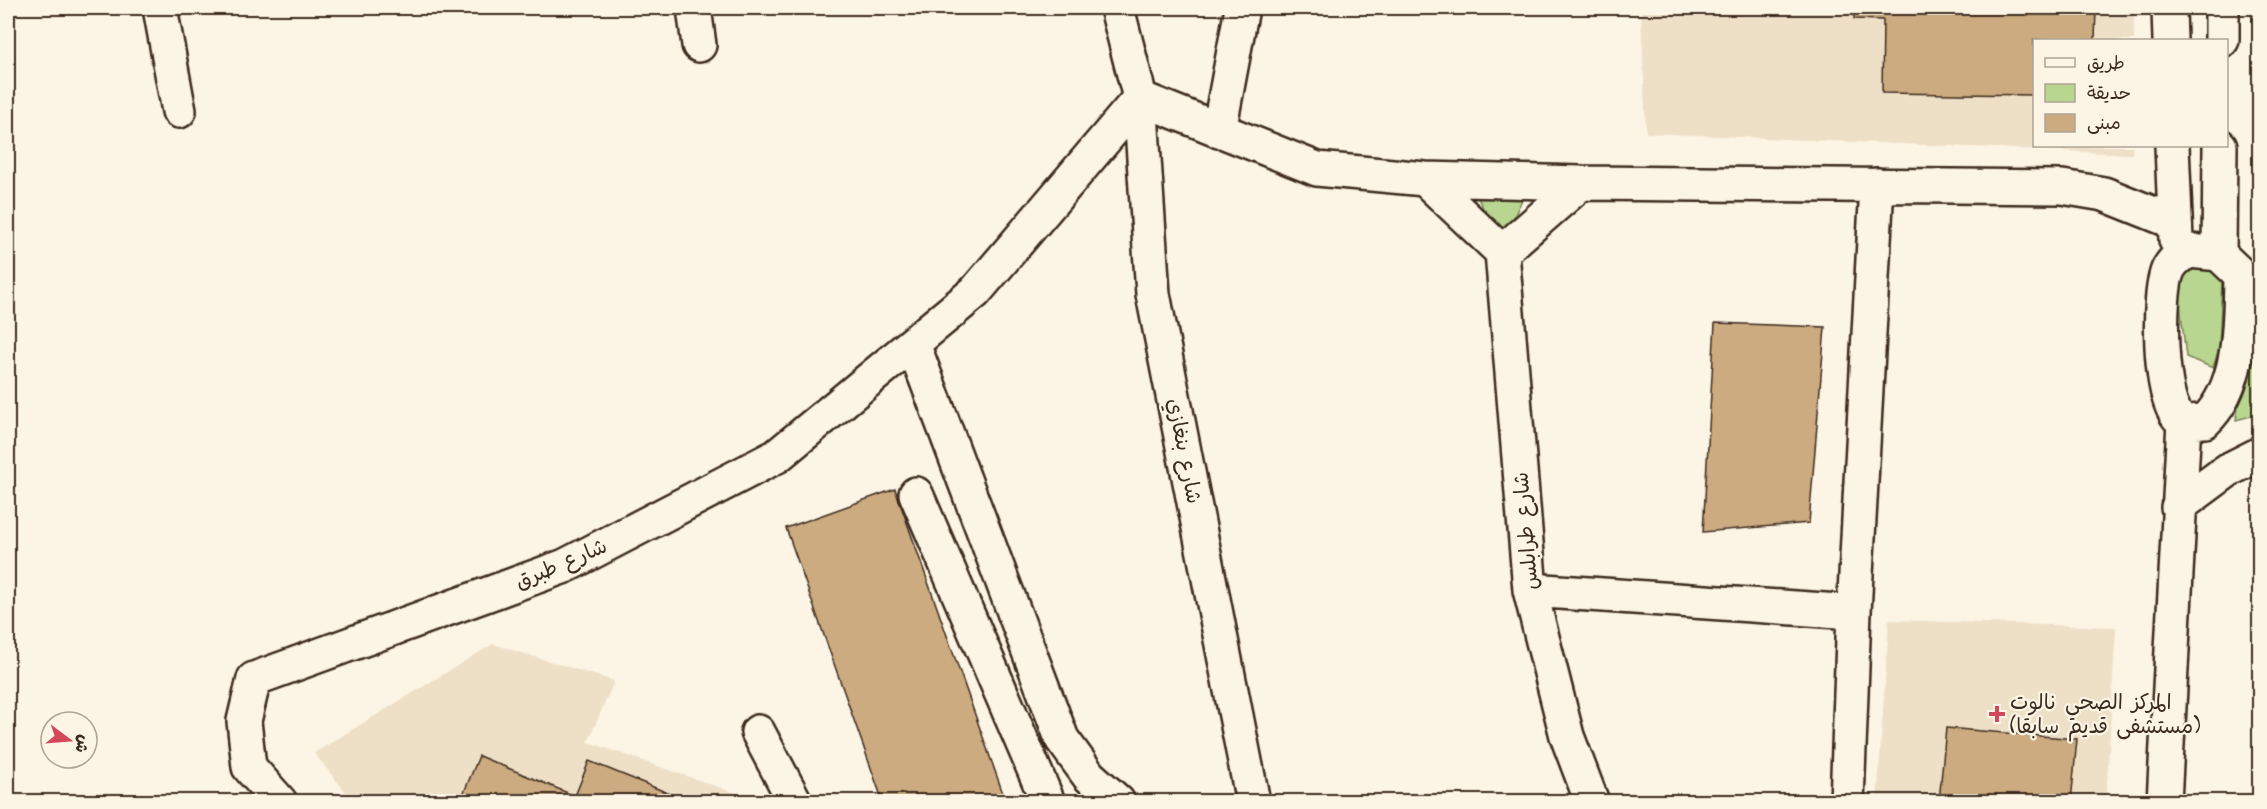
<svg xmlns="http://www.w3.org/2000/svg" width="2267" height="809" font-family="'Architects Daughter','Playpen Sans Arabic',sans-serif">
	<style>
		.built { fill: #eedfc7 }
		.green { fill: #b8d68f; stroke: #7a8056; stroke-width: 1.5 }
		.building { fill: #cdab80; stroke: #3b2a1e; stroke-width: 1.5 }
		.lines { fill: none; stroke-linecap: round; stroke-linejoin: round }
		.minor-casing { stroke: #3b2a1e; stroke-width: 38 }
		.minor { stroke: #fcf5e5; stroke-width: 33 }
		.poi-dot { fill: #d1495b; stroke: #fcf5e5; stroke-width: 2 }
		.labels { text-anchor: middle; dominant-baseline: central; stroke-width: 4.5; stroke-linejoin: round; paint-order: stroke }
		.street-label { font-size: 21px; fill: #3b2a1e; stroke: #fcf5e5 }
		.poi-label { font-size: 21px; fill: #3b2a1e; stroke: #fcf5e5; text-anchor: start }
	</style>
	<rect width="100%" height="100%" fill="#fcf5e5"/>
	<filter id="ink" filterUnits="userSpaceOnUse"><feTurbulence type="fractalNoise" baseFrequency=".0167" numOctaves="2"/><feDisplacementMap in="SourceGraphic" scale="12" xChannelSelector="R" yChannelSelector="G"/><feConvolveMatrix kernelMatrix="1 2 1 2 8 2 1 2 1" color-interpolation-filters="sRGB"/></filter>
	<g filter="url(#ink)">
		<path class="built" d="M 1641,8 L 2134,8 L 2134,40 L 2034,40 L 2034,146 L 2132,146 L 2132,154 L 1646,133 Z
			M 1889,620 L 2116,627 L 2106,801 L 1877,802 Z
			M 493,644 L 614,681 L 588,742 L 759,801 L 353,801 L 314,753 Z"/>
		<path class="green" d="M 1530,183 L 1501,244 L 1471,184 Z
			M 2205,257 L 2222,279 L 2219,348 L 2213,368 L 2186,357 L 2178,286 L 2181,271 Z
			M 2255,293 L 2259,293 L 2259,414 L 2236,420 Z"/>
		<path class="building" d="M 1854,8 L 2096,8 L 2095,40 L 2034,40 L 2034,95 L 1882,93 L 1883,20 L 1854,19 Z
			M 1715,323 L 1825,327 L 1809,523 L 1703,532 Z
			M 895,489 L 1006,802 L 883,802 L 786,528 Z
			M 1946,728 L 2077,739 L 2071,802 L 1939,802 Z
			M 479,756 L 575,796 L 589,761 L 678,797 L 676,802 L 460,802 Z"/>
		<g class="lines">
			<defs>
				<path id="minor" d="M 160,8 L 179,111
					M 694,8 L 699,45
					M 1117,8 L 1140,98 L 1153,294 L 1253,802
					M 2169,8 L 2170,40
					M 2222,40 L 2222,8
					M 1140,98 L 1317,169 L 1425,179 L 1581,183 L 2062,187 L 2104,194 L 2174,222
					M 1219,131 L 1242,8
					M 2172,146 L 2176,240
					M 1425,179 L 1502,252
					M 2190,251 L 2219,254 L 2241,275 C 2240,321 2242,386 2205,421 C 2198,421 2188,423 2182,420 C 2158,408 2157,289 2169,268 C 2174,259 2181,255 2190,251 Z
					M 1502,252 L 1530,590 L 1567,736 L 1592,802
					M 1502,252 L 1581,183
					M 2219,254 L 2220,146
					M 913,344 L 1062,739 L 1089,776 L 1118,802
					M 916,494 L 1048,802
					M 2178,507 L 2228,470 L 2260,454
					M 1530,590 L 1854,612
					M 758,732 L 795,802
					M 280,802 L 249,767 L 244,721 L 254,679 L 565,566 L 777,456 L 975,292 L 1140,98
					M 1847,802 L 1854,612 L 1877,185
					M 2164,802 L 2184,421"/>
			</defs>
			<use href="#minor" class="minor-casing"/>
			<use href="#minor" class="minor"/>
		</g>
	</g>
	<path class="poi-dot" d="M1994 705h6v6h6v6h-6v6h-6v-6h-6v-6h6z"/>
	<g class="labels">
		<g class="street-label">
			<text transform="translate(1184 451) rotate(79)">شارع بنغازي</text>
			<text transform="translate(1526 531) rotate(-95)">شارع طرابلس</text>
			<text transform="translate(561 564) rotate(-23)">شارع طبرق</text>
		</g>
		<g class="poi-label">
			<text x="2010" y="702">المركز الصحي نالوت<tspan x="2010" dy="24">(مستشفى قديم سابقا)</tspan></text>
		</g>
	</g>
	<rect width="2267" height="809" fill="none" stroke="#fcf5e5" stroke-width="30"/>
	<rect x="15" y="15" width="2237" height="779" fill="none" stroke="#3b2a1e" stroke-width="2" filter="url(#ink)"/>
	<rect x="2033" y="39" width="195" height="108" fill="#fcf5e5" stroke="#afa495" stroke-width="1.5"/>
	<rect x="2045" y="58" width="30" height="9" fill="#fcf5e5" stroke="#afa495" stroke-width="1.5"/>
	<text x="2087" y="69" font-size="18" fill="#3b2a1e">طريق</text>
	<rect x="2045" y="84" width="30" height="18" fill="#b8d68f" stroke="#afa495" stroke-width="1.5"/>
	<text x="2087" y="99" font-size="18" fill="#3b2a1e">حديقة</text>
	<rect x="2045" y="114" width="30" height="18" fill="#cdab80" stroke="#afa495" stroke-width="1.5"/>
	<text x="2087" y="129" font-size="18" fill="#3b2a1e">مبنى</text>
	<g transform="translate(69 740) rotate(106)"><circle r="28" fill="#fcf5e5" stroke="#afa495" stroke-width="1.5"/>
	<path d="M0-4.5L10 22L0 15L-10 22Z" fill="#d1495b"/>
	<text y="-9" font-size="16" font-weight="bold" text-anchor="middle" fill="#3b2a1e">ش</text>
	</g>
</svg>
